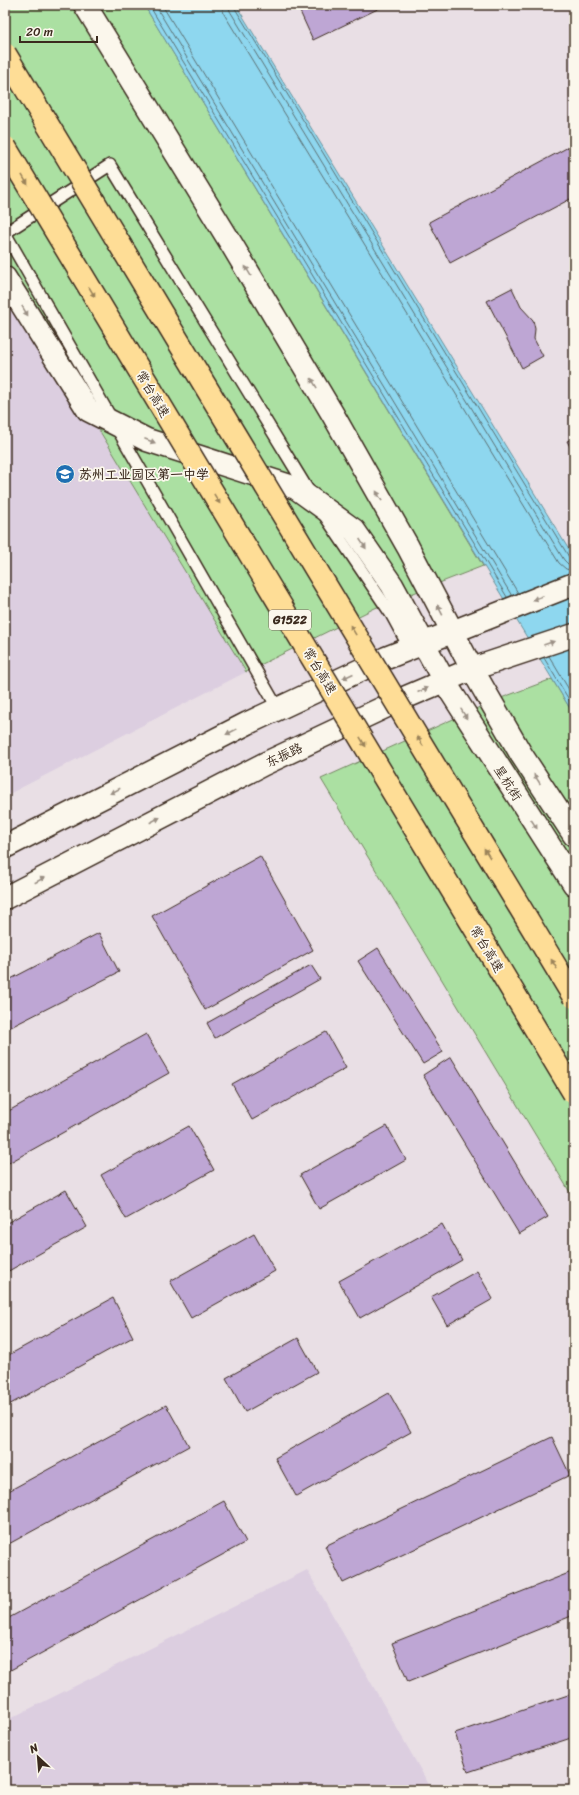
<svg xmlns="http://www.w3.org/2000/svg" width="579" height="1795" font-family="Sriracha,'LXGW WenKai TC',sans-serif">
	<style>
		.built { fill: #dccee0 }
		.green { fill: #abe0a2; stroke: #738560 }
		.water { fill: #8ed7ef; stroke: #6d929b }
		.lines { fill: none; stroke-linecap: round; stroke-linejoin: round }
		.shore { stroke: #5c6f72; stroke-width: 1 }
		.building { fill: #bea6d4; stroke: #3b2a1e }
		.service-casing { stroke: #3b2a1e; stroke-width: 14 }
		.secondary-casing { stroke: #3b2a1e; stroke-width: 25 }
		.service { stroke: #fbf7ec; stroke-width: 11 }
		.secondary { stroke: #fbf7ec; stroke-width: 22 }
		.motorway-bridge-casing { stroke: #3b2a1e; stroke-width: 25; stroke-linecap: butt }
		.motorway-bridge { stroke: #fedd96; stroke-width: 22 }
		.oneway { fill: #9c845a }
		.oneway2 { fill: #9b9085 }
		.labels { text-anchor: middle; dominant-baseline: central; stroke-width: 3.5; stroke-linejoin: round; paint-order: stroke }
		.shield { fill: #fbf7ec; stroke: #75685c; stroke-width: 1 }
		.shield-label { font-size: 12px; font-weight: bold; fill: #3b2a1e }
		.street-label { font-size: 13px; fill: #3b2a1e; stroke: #fbf7ec }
		.poi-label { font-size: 13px; font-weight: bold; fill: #3b2a1e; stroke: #fbf7ec; text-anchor: start }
	</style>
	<rect width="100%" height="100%" fill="#e9dfe5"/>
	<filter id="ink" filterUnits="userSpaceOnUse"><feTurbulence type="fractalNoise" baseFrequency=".025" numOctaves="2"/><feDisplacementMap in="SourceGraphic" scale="8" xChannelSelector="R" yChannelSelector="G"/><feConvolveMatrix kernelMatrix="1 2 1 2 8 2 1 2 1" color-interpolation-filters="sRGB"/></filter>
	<g filter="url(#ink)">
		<path class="built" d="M 5,275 L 246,672 L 5,796 Z
			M 307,1570 L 432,1790 L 5,1790 L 5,1721 Z"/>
		<path class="green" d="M 5,5 L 144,5 L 483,566 L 375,608 L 246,672 L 5,275 Z
			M 552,679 L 574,715 L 574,1199 L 321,779 L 493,701 Z"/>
		<path class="water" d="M 144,5 L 236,5 L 574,558 L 574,715 Z"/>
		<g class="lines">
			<path class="shore" d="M 149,5 L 507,597
				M 155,5 L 512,596
				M 162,5 L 518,593
				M 222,5 L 224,14 L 559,563 L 566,569 L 574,571
				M 228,5 L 230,11 L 564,560 L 568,564 L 574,565
				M 233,5 L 569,557 L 574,560
				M 549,656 L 574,698
				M 544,658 L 574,708"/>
		</g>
		<path class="building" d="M 297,5 L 386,5 L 313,40 Z
			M 574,144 L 574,197 L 450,263 L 429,222 Z
			M 512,288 L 521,307 L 533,320 L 535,329 L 534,339 L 543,356 L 522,368 L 487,301 Z
			M 574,438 L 574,454 L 567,441 Z
			M 260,856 L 313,950 L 205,1010 L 152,916 Z
			M 99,933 L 119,972 L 5,1030 L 5,982 Z
			M 378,948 L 443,1052 L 423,1064 L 358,961 Z
			M 311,965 L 320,979 L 215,1038 L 207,1023 Z
			M 326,1032 L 346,1068 L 252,1120 L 232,1084 Z
			M 146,1034 L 169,1073 L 5,1165 L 5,1113 Z
			M 451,1057 L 548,1217 L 519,1234 L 423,1075 Z
			M 189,1126 L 214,1170 L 126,1219 L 101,1175 Z
			M 387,1126 L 406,1160 L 319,1209 L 300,1175 Z
			M 66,1190 L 87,1227 L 5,1273 L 5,1224 Z
			M 442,1224 L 462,1260 L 360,1318 L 339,1281 Z
			M 254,1234 L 275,1271 L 191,1318 L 170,1281 Z
			M 477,1271 L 493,1299 L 447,1325 L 431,1297 Z
			M 113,1298 L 133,1337 L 5,1407 L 5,1357 Z
			M 298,1338 L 317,1372 L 245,1412 L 226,1378 Z
			M 389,1393 L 411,1432 L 296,1496 L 275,1458 Z
			M 166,1405 L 189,1446 L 5,1546 L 5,1493 Z
			M 552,1437 L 570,1475 L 343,1583 L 325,1546 Z
			M 224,1501 L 246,1542 L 5,1673 L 5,1620 Z
			M 574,1571 L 574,1615 L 408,1682 L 392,1643 Z
			M 574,1693 L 574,1737 L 468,1772 L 455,1733 Z"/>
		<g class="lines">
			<defs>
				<path id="service" d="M 325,516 L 391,614 L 410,649
					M 278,709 L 5,233 L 110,165 L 308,490"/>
				<path id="secondary" d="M 85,5 L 232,245 L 332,413 L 408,547 L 472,669 L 521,754 L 574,835
					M 5,278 L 88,410 L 147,440 L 296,488 L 354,530 L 392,585 L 444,681 L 574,884
					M 5,847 L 248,723 L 386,658 L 574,584
					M 5,898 L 264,764 L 404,698 L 472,669 L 574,635"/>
			</defs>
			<use href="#service" class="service-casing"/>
			<use href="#secondary" class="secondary-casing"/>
			<use href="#service" class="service"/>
			<use href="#secondary" class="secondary"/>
			<defs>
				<path id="motorway-bridge" d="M 5,54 L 574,997
					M 5,147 L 574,1093"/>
			</defs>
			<use href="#motorway-bridge" class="motorway-bridge-casing"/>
			<use href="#motorway-bridge" class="motorway-bridge"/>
		</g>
		<defs><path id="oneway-solid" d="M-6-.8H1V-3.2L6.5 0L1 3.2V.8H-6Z"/></defs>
		<g class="oneway">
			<use href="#oneway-solid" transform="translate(25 180) rotate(59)"/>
			<use href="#oneway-solid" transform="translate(92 292) rotate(59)"/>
			<use href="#oneway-solid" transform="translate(217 499) rotate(59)"/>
			<use href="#oneway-solid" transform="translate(353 630) rotate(-121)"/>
			<use href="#oneway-solid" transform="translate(420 741) rotate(-121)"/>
			<use href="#oneway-solid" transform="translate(363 742) rotate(59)"/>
			<use href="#oneway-solid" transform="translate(487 853) rotate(-121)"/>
			<use href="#oneway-solid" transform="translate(554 964) rotate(-121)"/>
		</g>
		<g class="oneway2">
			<use href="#oneway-solid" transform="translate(248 271) rotate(-121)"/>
			<use href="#oneway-solid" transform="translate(25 311) rotate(59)"/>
			<use href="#oneway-solid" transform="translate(314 383) rotate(-121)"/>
			<use href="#oneway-solid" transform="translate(150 441) rotate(21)"/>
			<use href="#oneway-solid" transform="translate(379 496) rotate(-120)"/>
			<use href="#oneway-solid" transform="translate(363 544) rotate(56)"/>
			<use href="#oneway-solid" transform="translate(538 598) rotate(159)"/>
			<use href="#oneway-solid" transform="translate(440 610) rotate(-117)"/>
			<use href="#oneway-solid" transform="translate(549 643) rotate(-19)"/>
			<use href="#oneway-solid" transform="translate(348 676) rotate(155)"/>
			<use href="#oneway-solid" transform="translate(423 690) rotate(-24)"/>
			<use href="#oneway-solid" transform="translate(464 714) rotate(58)"/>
			<use href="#oneway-solid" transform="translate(231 732) rotate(153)"/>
			<use href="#oneway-solid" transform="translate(537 779) rotate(-123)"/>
			<use href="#oneway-solid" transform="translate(115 791) rotate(153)"/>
			<use href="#oneway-solid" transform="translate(155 820) rotate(-27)"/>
			<use href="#oneway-solid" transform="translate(534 824) rotate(57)"/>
			<use href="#oneway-solid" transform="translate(40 880) rotate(-27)"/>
		</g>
	</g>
	<defs>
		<symbol id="school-disc" viewBox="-11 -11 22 22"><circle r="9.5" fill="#1f6fb2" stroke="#fbf7ec"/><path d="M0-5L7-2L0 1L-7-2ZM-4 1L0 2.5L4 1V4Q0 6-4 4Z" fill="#fff"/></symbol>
	</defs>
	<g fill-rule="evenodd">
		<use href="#school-disc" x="54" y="463" width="22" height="22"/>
	</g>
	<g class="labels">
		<rect class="shield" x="269" y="610" width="42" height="20" rx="3"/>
		<g class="shield-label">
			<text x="290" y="620">G1522</text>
		</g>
		<g class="street-label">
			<text transform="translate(153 394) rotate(59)">常台高速</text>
			<text transform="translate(320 671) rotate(59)">常台高速</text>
			<text transform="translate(284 755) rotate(-25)">东振路</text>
			<text transform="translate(508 783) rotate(57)">星杭街</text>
			<text transform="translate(487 949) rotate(59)">常台高速</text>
		</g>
		<g class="poi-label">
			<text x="79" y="474">苏州工业园区第一中学</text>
		</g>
	</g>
	<rect width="579" height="1795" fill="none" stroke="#fbf7ec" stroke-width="20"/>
	<rect x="10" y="10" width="559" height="1775" fill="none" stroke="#3b2a1e" stroke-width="1.5" filter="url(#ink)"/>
	<g transform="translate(38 1757) rotate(334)" stroke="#fbf7ec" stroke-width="3" paint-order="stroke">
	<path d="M0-3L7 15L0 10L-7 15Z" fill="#3b2a1e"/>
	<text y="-6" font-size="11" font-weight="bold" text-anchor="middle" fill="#3b2a1e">N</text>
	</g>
	<path d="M20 36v6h77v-6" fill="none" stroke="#3b2a1e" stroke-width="2"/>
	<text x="26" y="36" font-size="12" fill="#3b2a1e" stroke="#fbf7ec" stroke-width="3" paint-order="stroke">20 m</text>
</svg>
